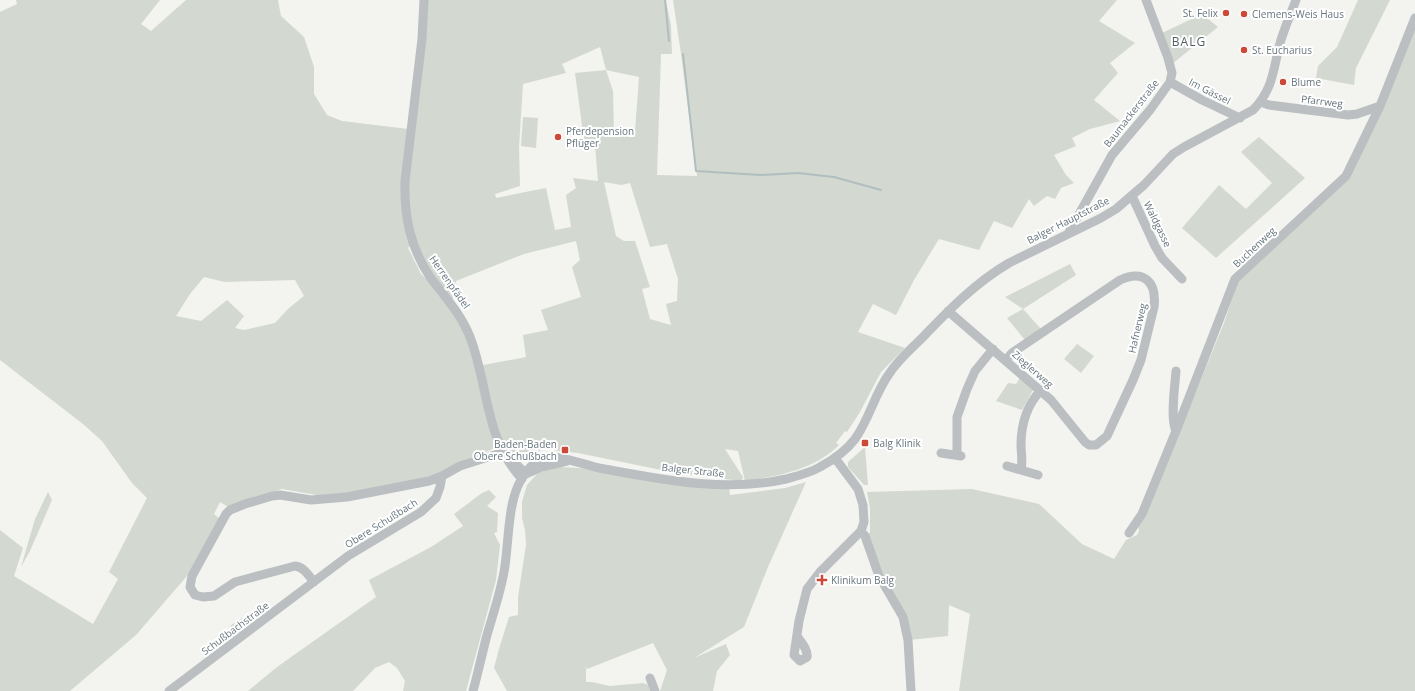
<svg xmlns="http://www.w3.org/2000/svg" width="1415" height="691" font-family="'Open Sans',sans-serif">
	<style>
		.green { fill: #d3d8d0; fill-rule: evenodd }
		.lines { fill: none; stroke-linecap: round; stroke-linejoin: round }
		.stream { stroke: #b1bec0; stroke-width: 2 }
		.minor { stroke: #bbbfc1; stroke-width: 9 }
		.poi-dot { fill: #cc4937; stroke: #fff; stroke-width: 1.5 }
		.labels { text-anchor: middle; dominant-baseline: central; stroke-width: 4; stroke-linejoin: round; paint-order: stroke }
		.poi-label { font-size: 10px; fill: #66757d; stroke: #fff; text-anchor: start }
		.street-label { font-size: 10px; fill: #66757d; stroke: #fff }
		.quarter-label { font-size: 12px; letter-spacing: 1px; fill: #535e63; stroke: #fff }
	</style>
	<rect width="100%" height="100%" fill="#f3f3f0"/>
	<path class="green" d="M 16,0 L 160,0 L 141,24 L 151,31 L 186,0 L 278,0 L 281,16 L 304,37 L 314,67 L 314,94 L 327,115 L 342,121 L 408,129 L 402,173 L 411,245 L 408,248 L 421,274 L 449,301 L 425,269 L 410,224 L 408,183 L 425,0 L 666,0 L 671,26 L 672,54 L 661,54 L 657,175 L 697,176 L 681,54 L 673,0 L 1117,0 L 1099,21 L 1135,43 L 1110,63 L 1118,73 L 1094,100 L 1120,121 L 1090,129 L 1072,138 L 1076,146 L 1054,155 L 1066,175 L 1074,183 L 1061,188 L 1055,199 L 1047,196 L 1034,206 L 1029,199 L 1012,228 L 994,221 L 979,250 L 939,239 L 914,280 L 896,315 L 873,304 L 858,332 L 905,348 L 881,372 L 860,412 L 847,432 L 845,431 L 836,443 L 839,445 C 814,470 778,476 745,481 L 738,451 L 725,449 L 743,477 L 741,481 L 676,473 L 578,453 L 544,449 L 518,459 L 500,446 L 456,464 L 432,478 L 347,494 L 322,496 L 282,489 L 253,497 L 230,508 L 220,502 L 214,514 L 220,519 L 187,576 L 136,635 L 70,691 L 0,691 L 0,530 L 23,548 L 14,576 L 93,624 L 118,579 L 109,572 L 147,498 L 132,483 L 102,441 L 83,424 L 0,360 L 0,12 L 17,4 ZM 600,47 L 606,70 L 575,73 L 585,148 L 595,146 L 598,181 L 573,178 L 576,188 L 566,195 L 571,227 L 555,230 L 546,188 L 496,198 L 495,194 L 520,186 L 519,147 L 523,84 L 566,73 L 562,64 ZM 606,70 L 639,77 L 635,132 L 614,137 L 613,91 ZM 604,182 L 621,185 L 630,183 L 650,247 L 667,244 L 678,279 L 677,301 L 666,304 L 671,325 L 650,319 L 642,289 L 650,287 L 635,241 L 624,241 L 616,236 ZM 576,241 L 580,260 L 572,267 L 581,297 L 541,310 L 548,330 L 523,335 L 526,357 L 478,366 L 452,304 L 456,281 L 524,254 ZM 204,277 L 225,282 L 295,280 L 304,296 L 289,308 L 275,323 L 244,330 L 235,328 L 244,316 L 227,300 L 201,321 L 176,316 L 190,294 Z
		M 1358,0 L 1390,0 L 1356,68 L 1354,85 L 1316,78 L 1318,66 L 1337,47 Z
		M 1202,14 L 1218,27 L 1172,64 L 1162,33 Z
		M 1415,18 L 1415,691 L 959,691 L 970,614 L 949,605 L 948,636 L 908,640 L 865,536 L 870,532 L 870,508 L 867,492 L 972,489 L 1039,504 L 1082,544 L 1114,559 L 1126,540 L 1137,535 L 1139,531 L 1138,524 L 1165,467 L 1224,323 L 1238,281 L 1347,180 Z
		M 523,117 L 538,118 L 536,148 L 521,146 Z
		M 1259,137 L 1305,178 L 1216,258 L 1182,228 L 1219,185 L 1246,209 L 1272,183 L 1241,152 Z
		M 1070,264 L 1076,275 L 1023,309 L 1041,329 L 1025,340 L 1007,318 L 1023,309 L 1005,297 Z
		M 1077,344 L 1094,356 L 1081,373 L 1064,359 Z
		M 1020,378 L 1033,390 L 1022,410 L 996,401 L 1008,383 L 1016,384 Z
		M 865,447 L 868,485 L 864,485 L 848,467 L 848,462 Z
		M 560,467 L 596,469 L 729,487 L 730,495 L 785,488 L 806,482 L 768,567 L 744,627 L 694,658 L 726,644 L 730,655 L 717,671 L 713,691 L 660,691 L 667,670 L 653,643 L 587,669 L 585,666 L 586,669 L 586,682 L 592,682 L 610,686 L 643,683 L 648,685 L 650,691 L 507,691 L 494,668 L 499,649 L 509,617 L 518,615 L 518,597 L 526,545 L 525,530 L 522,518 L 522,502 L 527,485 L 538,473 Z
		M 489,490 L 496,497 L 487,506 L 498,513 L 497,532 L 494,533 L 500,545 L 496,580 L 466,691 L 403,691 L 405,681 L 397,668 L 389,662 L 375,668 L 353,691 L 248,691 L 277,667 L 376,597 L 369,580 L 431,547 L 463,526 L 454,514 L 482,493 Z
		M 48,492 L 52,500 L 30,551 L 21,567 L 35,519 Z
		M 253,611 L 258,618 L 236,634 L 230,626 Z"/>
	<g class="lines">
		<path class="stream" d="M 665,0 L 669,41
			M 683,54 L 696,171 L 760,175 L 798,173 L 834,177 L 881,190"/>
		<path class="minor" d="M 424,0 L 422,39 L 405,181 C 404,216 410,247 430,277 C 445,297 461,314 470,337 C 489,386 484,438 522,479
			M 1170,82 L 1202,100 L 1240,118
			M 1261,102 L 1269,105 L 1348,115 L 1357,114 L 1380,106
			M 1132,196 L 1155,246 L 1162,258 L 1182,279
			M 1068,234 L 1112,155 L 1150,110 L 1170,82 L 1172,73 L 1168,58 L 1146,0
			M 948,311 L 1051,400 L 1085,442 L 1089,445 L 1096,445 L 1107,436 L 1133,380 L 1141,360 L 1154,307 C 1157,282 1144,269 1120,280 L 1012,353 L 1006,360
			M 1176,371 C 1175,385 1170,419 1176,431
			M 941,453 L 961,456
			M 957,455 L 957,417 L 967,389 L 975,371 L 993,349
			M 508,456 L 526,474
			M 1007,466 L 1038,475
			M 1021,470 C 1023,461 1021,453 1021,445 C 1021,425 1027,405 1041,390
			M 526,474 L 542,467 L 567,461
			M 861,531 L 865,536 L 879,576 L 903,617 L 908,640 L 911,691
			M 1129,533 L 1142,514 L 1176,431 L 1235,279 L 1346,176 L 1380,106 L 1415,18
			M 314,582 C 308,575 304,567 295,566 L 235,582 L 214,596 L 203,597 L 195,595 L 190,587 L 192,576 L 226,514 L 230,510 L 245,504 L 272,496 L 280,495 L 311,500 L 347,497 L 429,481 L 442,476 L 460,466 L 504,452
			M 797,636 C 801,642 808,649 807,657 L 800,661 L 794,655 L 799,621 L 807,589 L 820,572 L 861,531 L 864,522 L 863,505 L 858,489 L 835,458
			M 650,678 L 655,691
			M 169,691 L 348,556 L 421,512 L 436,498 L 440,487 L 442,476
			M 473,691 C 478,673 482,654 487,635 C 493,614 500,594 504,572 C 509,546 507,503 521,480 C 527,470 534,460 547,458 C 560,455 585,465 599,468 C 660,479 724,493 786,479 C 797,476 810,473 820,467 C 833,460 846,451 855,439 C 869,420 875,393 889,374 C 898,360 911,349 922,338 C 949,310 975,283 1009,263 L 1101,218 L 1116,209 L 1144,185 L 1173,154 L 1184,147 L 1253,110 C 1272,91 1273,72 1279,47 C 1283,31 1290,16 1296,0"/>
	</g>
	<g class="poi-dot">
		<circle cx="1226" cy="13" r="4"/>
		<circle cx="1244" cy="14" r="4"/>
		<circle cx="1244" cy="50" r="4"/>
		<circle cx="1283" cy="82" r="4"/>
		<circle cx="558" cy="137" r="4"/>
		<rect x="861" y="439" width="8" height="8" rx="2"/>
		<rect x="561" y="446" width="8" height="8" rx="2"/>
		<path d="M820 574h4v4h4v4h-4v4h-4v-4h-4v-4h4z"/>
	</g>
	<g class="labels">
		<g class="poi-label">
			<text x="1218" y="13" text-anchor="end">St. Felix</text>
			<text x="1252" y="14">Clemens-Weis Haus</text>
			<text x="1252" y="50">St. Eucharius</text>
			<text x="1291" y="82">Blume</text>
			<text x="566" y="131">Pferdepension<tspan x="566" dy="12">Pflüger</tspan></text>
			<text x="873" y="443">Balg Klinik</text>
			<text x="557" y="444" text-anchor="end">Baden-Baden<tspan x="557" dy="12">Obere Schußbach</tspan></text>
			<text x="831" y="580">Klinikum Balg</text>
		</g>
		<g class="street-label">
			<text transform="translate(1210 91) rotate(27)">Im Gässel</text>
			<text transform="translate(1322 101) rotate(7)">Pfarrweg</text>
			<text transform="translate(1131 113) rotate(-52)">Baumackerstraße</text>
			<text transform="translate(1068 220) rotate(-27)">Balger Hauptstraße</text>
			<text transform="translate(1158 224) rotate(64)">Waldgasse</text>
			<text transform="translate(1254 247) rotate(-43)">Buchenweg</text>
			<text transform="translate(450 282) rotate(55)">Herrenpfädel</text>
			<text transform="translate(1137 328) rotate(-77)">Hafnerweg</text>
			<text transform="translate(1033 369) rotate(41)">Zieglerweg</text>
			<text transform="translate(693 470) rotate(6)">Balger Straße</text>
			<text transform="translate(381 523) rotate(-32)">Obere Schußbach</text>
			<text transform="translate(235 628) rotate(-37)">Schußbachstraße</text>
		</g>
		<g class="quarter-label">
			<text x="1189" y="41">BALG</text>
		</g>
	</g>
</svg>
